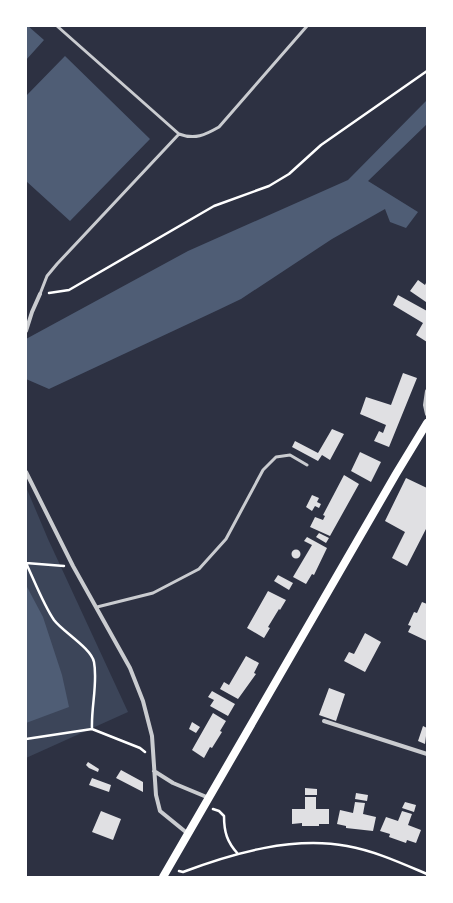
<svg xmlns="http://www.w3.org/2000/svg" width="453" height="903" font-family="Inter,sans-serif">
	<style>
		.green { fill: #3c4559 }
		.water { fill: #4f5d75 }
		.building { fill: #e0e0e3 }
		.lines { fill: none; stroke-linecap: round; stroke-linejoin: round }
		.path { stroke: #fff; stroke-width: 2.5 }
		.service { stroke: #caccd0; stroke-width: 3 }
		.minor { stroke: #caccd0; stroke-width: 4 }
		.secondary { stroke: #fff; stroke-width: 8 }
	</style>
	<rect width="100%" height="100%" fill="#2d3142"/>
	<path class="green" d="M 26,487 L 48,539 L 128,712 L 26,758 Z"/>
	<path class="water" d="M 26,26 L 28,26 L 44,40 L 26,60 Z
		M 65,56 L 150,139 L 70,221 L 26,181 L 26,96 Z
		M 427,100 L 427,124 L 368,181 L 418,212 L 406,228 L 390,222 L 385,209 L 332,239 L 241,299 L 218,310 L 49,389 L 26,379 L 26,339 L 188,251 L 348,180 Z
		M 26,585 L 43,617 L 62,675 L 69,707 L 26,723 Z"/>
	<path class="building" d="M 418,280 L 425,285 L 427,281 L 426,302 L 410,291 Z
		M 398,295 L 427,311 L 427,342 L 416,335 L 423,323 L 393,305 Z
		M 403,373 L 417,378 L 389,447 L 374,441 L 379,431 L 383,433 L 386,425 L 360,414 L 366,397 L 391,405 Z
		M 332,429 L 344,434 L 330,460 L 322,455 L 318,461 L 292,447 L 295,441 L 318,453 Z
		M 360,452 L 381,462 L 371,482 L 351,471 Z
		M 344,475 L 359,484 L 330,536 L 310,527 L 315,517 L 323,520 L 325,516 L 323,515 Z
		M 406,478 L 427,488 L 427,527 L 407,566 L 392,558 L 405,532 L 385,521 Z
		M 312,495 L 319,498 L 317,502 L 321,504 L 319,508 L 315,506 L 312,511 L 306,507 Z
		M 319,533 L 329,538 L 326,543 L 316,537 Z
		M 307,537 L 327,548 L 314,575 L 312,574 L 306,584 L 293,577 L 312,545 L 304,541 Z
		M291.5 554a4.5 4.5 0 1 1 9 0a4.5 4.5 0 1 1-9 0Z
		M 278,575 L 293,583 L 289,590 L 274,581 Z
		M 268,591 L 286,600 L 280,610 L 279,609 L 268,627 L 270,628 L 264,638 L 247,628 Z
		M 422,602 L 427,604 L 427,641 L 408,632 L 411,626 L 408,625 L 414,612 L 417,613 Z
		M 365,633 L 381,642 L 365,672 L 344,661 L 349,652 L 354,654 Z
		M 246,656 L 259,663 L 254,673 L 256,674 L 238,699 L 220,689 L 224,682 L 229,685 Z
		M 329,688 L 345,694 L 336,721 L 319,715 Z
		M 212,691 L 235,704 L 228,716 L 210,706 L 214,700 L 208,697 Z
		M 213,713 L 226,721 L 220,731 L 222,732 L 212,748 L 210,747 L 204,758 L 192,750 Z
		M 192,722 L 200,727 L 196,733 L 189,729 Z
		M 423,726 L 427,728 L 425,744 L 418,741 Z
		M 88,762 L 99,769 L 98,772 L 89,768 L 86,765 Z
		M 121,770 L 143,782 L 143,792 L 116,778 Z
		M 92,778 L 111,785 L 109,792 L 89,785 Z
		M 305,788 L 317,789 L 317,795 L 305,795 Z
		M 356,793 L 368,795 L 367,801 L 355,799 Z
		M 305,797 L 316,797 L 316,809 L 329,809 L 329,824 L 319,824 L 319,826 L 302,826 L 302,823 L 292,824 L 292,809 L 305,809 Z
		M 355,802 L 365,803 L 363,814 L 376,817 L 373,831 L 346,828 L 346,826 L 337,824 L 340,810 L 353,813 Z
		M 405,802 L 416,805 L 414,812 L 402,808 Z
		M 101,811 L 121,819 L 113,840 L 92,832 Z
		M 402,811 L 412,814 L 408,825 L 421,830 L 416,843 L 407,840 L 406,843 L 389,837 L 390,834 L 380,831 L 386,817 L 398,821 Z"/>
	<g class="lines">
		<path class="path" d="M 49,293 L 69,290 L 214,206 L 269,186 L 289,174 L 321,145 L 427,71
			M 26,563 C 34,580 44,606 54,620 C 63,632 91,648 94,662 C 98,683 91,707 92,729 L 140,748 L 145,752
			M 26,563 L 64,566
			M 26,739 L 92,729
			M 213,809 L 219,811 L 224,816 C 224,832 227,842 238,854
			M 179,871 L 183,872 C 233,853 293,836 347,846 C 375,851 401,863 427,874"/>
		<path class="service" d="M 179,134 C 195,140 205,135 219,127 L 307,26
			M 40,294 L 47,276 L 57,264 L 179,134 L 57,26
			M 97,607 L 153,593 L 199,569 L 226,539 L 263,470 L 276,457 L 290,455 L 307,465"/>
		<path class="minor" d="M 26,331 L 32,312 L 40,294
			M 427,391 L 425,405 L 427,414
			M 26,472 L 73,566 L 130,668 L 143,701 L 152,736 L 156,795 L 160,811 L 187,833
			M 324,721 L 427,754
			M 154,771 L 173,783 L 209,798"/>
		<path class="secondary" d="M 163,877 L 396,474 L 427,423"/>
	</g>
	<rect width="453" height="903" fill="none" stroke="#ffffff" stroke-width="54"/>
</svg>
